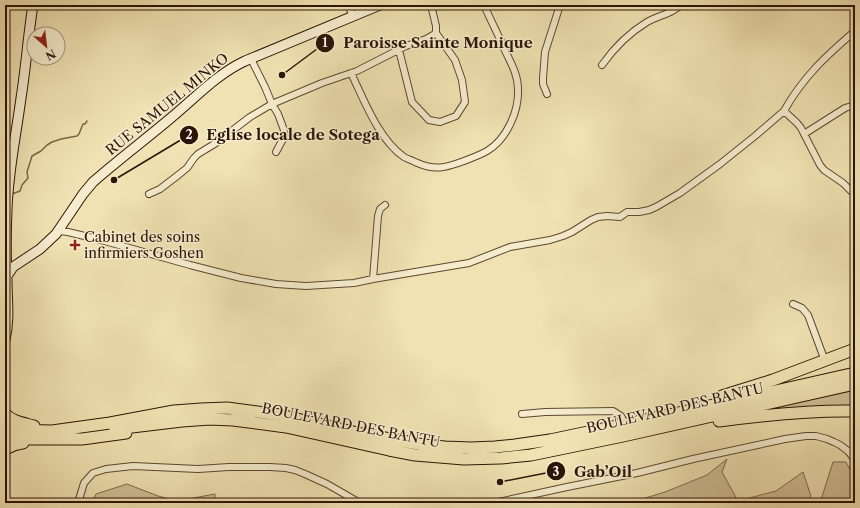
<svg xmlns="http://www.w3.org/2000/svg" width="860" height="508" font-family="'Libre Caslon Text',serif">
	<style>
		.green { fill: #cfbf95; stroke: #7e6a4e }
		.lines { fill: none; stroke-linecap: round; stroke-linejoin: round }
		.stream { stroke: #79664a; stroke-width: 1.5 }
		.street-casing { stroke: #5d4831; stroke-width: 8 }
		.secondary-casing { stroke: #2c1406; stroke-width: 11 }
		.highway-casing { stroke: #2c1406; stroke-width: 13 }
		.street { stroke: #f5eccd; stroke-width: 6 }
		.secondary { stroke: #f5eccd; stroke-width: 9 }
		.highway { stroke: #f0e2b2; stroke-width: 11 }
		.poi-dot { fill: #8f2418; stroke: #f5eccd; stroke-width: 1.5 }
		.labels { text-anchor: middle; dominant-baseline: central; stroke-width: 3; stroke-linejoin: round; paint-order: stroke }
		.street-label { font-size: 14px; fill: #2c1406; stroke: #f5eccd }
		.poi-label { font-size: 14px; fill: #2c1406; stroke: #f5eccd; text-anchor: start }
		.leader { fill: none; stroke: #2c1406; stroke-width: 1.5 }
		.callout-dot { fill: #2c1406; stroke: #f5eccd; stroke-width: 1.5 }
		.mark-label { font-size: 12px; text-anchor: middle; font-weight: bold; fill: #fff }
		.callout-label { font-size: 15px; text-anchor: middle; font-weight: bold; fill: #2c1406; stroke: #f5eccd; stroke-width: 3; stroke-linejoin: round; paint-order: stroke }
	</style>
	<rect width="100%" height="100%" fill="#f0e2b2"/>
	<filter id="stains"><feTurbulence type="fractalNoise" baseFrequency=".005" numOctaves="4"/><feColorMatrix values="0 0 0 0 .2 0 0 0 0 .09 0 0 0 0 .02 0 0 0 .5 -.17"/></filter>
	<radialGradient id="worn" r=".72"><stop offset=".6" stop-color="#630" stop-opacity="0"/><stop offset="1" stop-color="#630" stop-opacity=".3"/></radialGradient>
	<path class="green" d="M 855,390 L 855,408 L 756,411 Z
		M 727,459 L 722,472 L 738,501 L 776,491 L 803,472 L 811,496 L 806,503 L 629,503 L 665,492 L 707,475 Z
		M 833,462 L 846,462 L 855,479 L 849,503 L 820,503 Z
		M 127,484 L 158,496 L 177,501 L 215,494 L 215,502 L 92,503 L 96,494 Z"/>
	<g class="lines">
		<path class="stream" d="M 12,194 L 20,191 L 22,185 L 28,178 L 27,172 L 32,156 L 41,151 L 47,145 L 52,142 L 61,139 L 77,136 L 79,134 L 83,124 L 85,124 L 87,121"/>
		<defs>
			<path id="street" d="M 348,5 L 353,16
				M 431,5 L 436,26 L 436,33
				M 855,31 C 826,56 803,77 784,111 L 797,123 L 801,128 L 820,165 L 824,170 L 843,183 L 855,195
				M 399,50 L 412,102 L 429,120 L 440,122 L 456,116 L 465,102 L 462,80 L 455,60 L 436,33
				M 251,59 L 265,87 L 272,104 L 278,114 L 284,130 L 283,139 L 276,152
				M 602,65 C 614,48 629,33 647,22 C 654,18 661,16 668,13 C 673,11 677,8 681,5
				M 351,73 C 364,100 379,140 404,157 C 407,159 412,160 415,162 C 435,171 445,168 464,161 C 472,158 480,155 487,151 C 507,139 519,111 518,89 C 518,73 509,60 503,46 C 497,32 490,19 484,5
				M 547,94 L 543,84 L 543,78 L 545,52 L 560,5
				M 804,134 L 845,108 L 855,105
				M 149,194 L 160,189 L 177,176 L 187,168 L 194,158 L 198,154 L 216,143 L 250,117 L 272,104 L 322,83 L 357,71 L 406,46 L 426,39 L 433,35 L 436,33
				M 58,231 L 68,232 L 101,240 L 190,265 L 241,278 L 276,284 L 306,286 L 354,283 L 373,279 L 469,263 L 510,247 L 550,240 L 563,236 L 572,232 L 591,220 L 598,217 L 607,216 L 620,217 L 627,212 L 639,212 L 649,210 L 656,207 L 680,193 L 720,164 L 755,136 L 784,111
				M 373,279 L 378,216 L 380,209 L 385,205
				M 793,304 L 802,308 L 808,315 L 825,361
				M 522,414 L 545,412 L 613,411 L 621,416 L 625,424
				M 78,503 L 84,483 L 93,473 L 106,469 L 133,466 L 198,469 L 229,467 L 270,467 L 286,468 L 295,470 L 305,474 L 327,484 L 360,503
				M 494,503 L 567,487 L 637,473 L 693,459 L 785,439 L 806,436 L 816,436 L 827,439 L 834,442 L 840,445 L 848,451 L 855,460"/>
			<path id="secondary" d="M 7,276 L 13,267 L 40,249 L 56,234 L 83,194 L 93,182 C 118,160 146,139 172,117 C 195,98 217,74 245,61 L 380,5
				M 5,340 C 10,320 7,300 7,280 C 6,257 6,233 7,210 C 8,172 16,136 21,98 C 26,67 28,36 33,5"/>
			<path id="highway" d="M 722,396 L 773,380 L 855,349
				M 5,414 C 13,422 23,423 34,426
				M 719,421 C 764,415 810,410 855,411
				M 115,429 L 182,421 L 210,419 L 233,420 L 286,427 L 389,450 L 415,455 L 464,459 L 501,458 L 531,455 L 623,436 L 855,384
				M 5,430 L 52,431 L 110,423 L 174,411 L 201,409 L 227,408 L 280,415 L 362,434 L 424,445 L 445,447 L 471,448 L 495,447 L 515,445 L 550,440 L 674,414 L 855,373
				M 5,439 L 82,439 L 126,433
				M 5,449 L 14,445 L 23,443"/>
		</defs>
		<use href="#street" class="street-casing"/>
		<use href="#secondary" class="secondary-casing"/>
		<use href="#highway" class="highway-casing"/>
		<use href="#street" class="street"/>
		<use href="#secondary" class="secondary"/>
		<use href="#highway" class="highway"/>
	</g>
	<path class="poi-dot" d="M73 239h4v4h4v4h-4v4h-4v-4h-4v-4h4z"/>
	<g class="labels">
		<g class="street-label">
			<text transform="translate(167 104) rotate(-39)">RUE SAMUEL MINKO</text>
			<text transform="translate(675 408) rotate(-13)">BOULEVARD DES BANTU</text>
			<text transform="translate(351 425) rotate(11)">BOULEVARD DES BANTU</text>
		</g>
		<g class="poi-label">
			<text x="84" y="237">Cabinet des soins<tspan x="84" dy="16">infirmiers Goshen</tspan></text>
		</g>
	</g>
	<path class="leader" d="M282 75L325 43M114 180L189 135M500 482L556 471"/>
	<g class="callout-dot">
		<circle cx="282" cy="75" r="4"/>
		<circle cx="114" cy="180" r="4"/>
		<circle cx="500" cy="482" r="4"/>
		<circle cx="325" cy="43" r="10"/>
		<circle cx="189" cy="135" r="10"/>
		<circle cx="556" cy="471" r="10"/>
	</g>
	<g class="mark-label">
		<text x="325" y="47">1</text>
		<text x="189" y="139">2</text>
		<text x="556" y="476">3</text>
	</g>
	<g class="callout-label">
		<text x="438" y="48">Paroisse Sainte Monique</text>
		<text x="293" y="140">Eglise locale de Sotega</text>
		<text x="603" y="477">Gab’Oil</text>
	</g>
	<rect width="860" height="508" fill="none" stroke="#f0e2b2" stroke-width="20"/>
	<rect x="6" y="6" width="848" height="496" fill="none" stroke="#2c1406" stroke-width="2"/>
	<rect x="10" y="10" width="840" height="488" fill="none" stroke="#2c1406"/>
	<g transform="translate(46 46) rotate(152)"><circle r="19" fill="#f5eccd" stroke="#a5967d"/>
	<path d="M0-3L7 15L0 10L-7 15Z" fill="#8f2418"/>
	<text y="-6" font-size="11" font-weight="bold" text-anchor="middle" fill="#2c1406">N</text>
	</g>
	<rect width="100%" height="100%" filter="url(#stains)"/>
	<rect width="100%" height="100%" fill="url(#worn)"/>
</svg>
